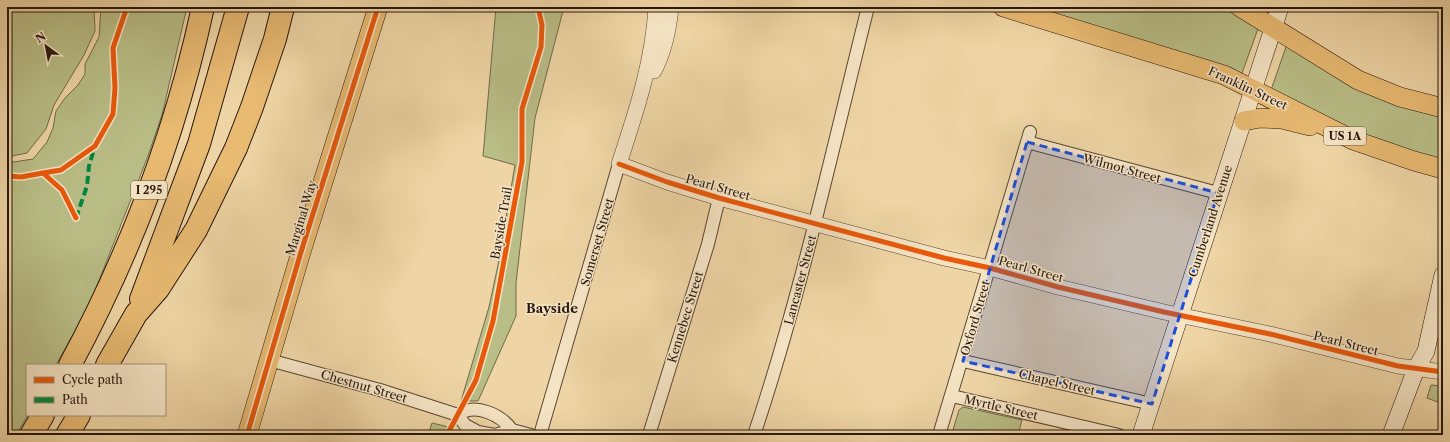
<svg xmlns="http://www.w3.org/2000/svg" width="1450" height="442" font-family="'Libre Caslon Text',serif">
	<style>
		.green { fill: #b9bd86; stroke: #706a4a }
		.lines { fill: none; stroke-linecap: round; stroke-linejoin: round }
		.minor-casing { stroke: #594634; stroke-width: 14 }
		.tertiary-casing { stroke: #594634; stroke-width: 16 }
		.secondary-casing { stroke: #27170e; stroke-width: 18 }
		.primary-casing { stroke: #27170e; stroke-width: 20 }
		.motorway-casing { stroke: #27170e; stroke-width: 24 }
		.minor { stroke: #f5e4c4; stroke-width: 12 }
		.tertiary { stroke: #f5e4c4; stroke-width: 15 }
		.secondary { stroke: #f5e4c4; stroke-width: 17 }
		.primary { stroke: #e8ba72; stroke-width: 19 }
		.motorway { stroke: #e8ba72; stroke-width: 22 }
		.quiet { stroke: #00873e; stroke-width: 4; stroke-dasharray: 8 4; stroke-linecap: butt }
		.cycleway-casing { stroke: #f5e4c4; stroke-width: 8 }
		.cycleway { stroke: #e8590c; stroke-width: 5 }
		.marked { fill: #1d4ed8; fill-opacity: 0.2; stroke: #1d4ed8; stroke-width: 3; stroke-dasharray: 8 5; stroke-linejoin: round }
		.labels { text-anchor: middle; dominant-baseline: central; stroke-width: 3; stroke-linejoin: round; paint-order: stroke }
		.shield { fill: #f5e4c4; stroke: #655445; stroke-width: 1 }
		.shield-label { font-size: 11px; font-weight: bold; fill: #27170e }
		.street-label { font-size: 12px; fill: #27170e; stroke: #f5e4c4 }
		.neighbourhood-label { font-size: 13px; font-weight: bold; fill: #27170e; stroke: #f5e4c4 }
	</style>
	<rect width="100%" height="100%" fill="#efd5a5"/>
	<filter id="stains"><feTurbulence type="fractalNoise" baseFrequency=".005" numOctaves="4"/><feColorMatrix values="0 0 0 0 .2 0 0 0 0 .09 0 0 0 0 .02 0 0 0 .5 -.17"/></filter>
	<radialGradient id="worn" r=".72"><stop offset=".6" stop-color="#630" stop-opacity="0"/><stop offset="1" stop-color="#630" stop-opacity=".3"/></radialGradient>
	<path class="green" d="M 7,7 L 94,7 L 95,31 L 84,55 L 54,105 L 46,129 L 27,153 L 7,157 Z
		M 101,7 L 187,7 L 162,115 L 148,156 L 89,306 L 56,365 L 27,365 L 28,415 L 16,435 L 7,435 L 7,163 L 33,159 L 47,142 L 53,128 L 56,111 L 65,98 L 78,85 L 85,74 L 85,64 L 99,37 Z
		M 496,7 L 564,7 L 535,118 L 516,283 L 516,316 L 478,401 L 461,401 L 489,307 L 498,265 L 515,165 L 483,156 Z
		M 1023,7 L 1220,7 L 1259,26 L 1241,76 Z
		M 1287,44 L 1443,114 L 1443,163 L 1380,143 L 1271,90 Z
		M 1431,385 L 1443,386 L 1443,404 L 1427,398 Z
		M 963,407 L 1022,420 L 1018,435 L 962,435 L 955,433 L 953,430 L 959,410 Z
		M 432,423 L 445,426 L 462,435 L 428,435 Z"/>
	<g class="lines">
		<defs>
			<path id="minor" d="M 1027,142 L 1218,193
				M 269,360 L 380,390 L 458,415 C 475,402 501,415 512,430
				M 963,361 L 1152,404
				M 952,396 L 1119,435
				M 458,415 L 465,425 L 478,432 L 495,435 L 512,430 L 531,435
				M 540,435 L 619,164
				M 649,435 L 708,244 L 719,198
				M 754,435 C 801,295 832,150 868,7
				M 939,435 L 1030,132"/>
			<path id="tertiary" d="M 656,7 C 653,62 636,112 619,164 L 667,182 L 719,198 L 944,258 L 990,268 L 1058,287 L 1164,312 L 1270,334 L 1398,366 L 1443,372
				M 654,71 C 664,52 669,29 671,7"/>
			<path id="secondary" d="M 1141,435 L 1280,7
				M 1391,435 L 1416,369 L 1426,351 L 1443,275"/>
			<path id="primary" d="M 1003,7 L 1224,75 L 1353,140 L 1414,161 L 1443,169
				M 1240,7 L 1358,80 L 1400,97 L 1443,108
				M 1244,121 L 1260,118 L 1282,119 L 1310,126
				M 247,435 L 301,252 L 378,7"/>
			<path id="motorway" d="M 141,299 L 199,144 L 238,7
				M 70,365 C 131,252 176,132 203,7
				M 107,365 L 136,314 L 158,289 L 196,230 L 236,148 L 252,107 L 275,39 L 283,7
				M 31,435 L 43,415
				M 67,435 L 79,415"/>
		</defs>
		<use href="#minor" class="minor-casing"/>
		<use href="#tertiary" class="tertiary-casing"/>
		<use href="#secondary" class="secondary-casing"/>
		<use href="#primary" class="primary-casing"/>
		<use href="#motorway" class="motorway-casing"/>
		<use href="#minor" class="minor"/>
		<use href="#tertiary" class="tertiary"/>
		<use href="#secondary" class="secondary"/>
		<use href="#primary" class="primary"/>
		<use href="#motorway" class="motorway"/>
		<path class="quiet" d="M 76,218 L 87,186 L 89,166 L 95,146"/>
		<defs>
			<path id="cycleway" d="M 619,164 L 667,182 L 719,198 L 944,258 L 990,268 L 1058,287 L 1164,312 L 1270,334 L 1398,366 L 1443,372
				M 43,173 L 61,170 L 95,146 L 113,114 L 115,88 L 113,48 L 127,7
				M 7,176 L 21,177 L 43,173 L 62,190 L 76,218
				M 247,435 L 301,252 L 378,7
				M 447,435 L 476,380 L 493,321 L 522,162 L 522,109 L 541,47 L 542,25 L 538,7"/>
		</defs>
		<use href="#cycleway" class="cycleway-casing"/>
		<use href="#cycleway" class="cycleway"/>
	</g>
	<path class="marked" d="M 1027,142 L 1218,193 L 1152,404 L 963,361 Z"/>
	<g class="labels">
		<g class="shield">
			<rect x="1324" y="127" width="42" height="18" rx="3"/>
			<rect x="131" y="181" width="36" height="18" rx="3"/>
		</g>
		<g class="shield-label">
			<text x="1345" y="136">US 1A</text>
			<text x="149" y="190">I 295</text>
		</g>
		<g class="street-label">
			<text transform="translate(1248 88) rotate(25)">Franklin Street</text>
			<text transform="translate(1122 168) rotate(15)">Wilmot Street</text>
			<text transform="translate(718 187) rotate(16)">Pearl Street</text>
			<text transform="translate(301 218) rotate(-73)">Marginal Way</text>
			<text transform="translate(1210 221) rotate(-72)">Cumberland Avenue</text>
			<text transform="translate(501 223) rotate(-80)">Bayside Trail</text>
			<text transform="translate(597 242) rotate(-74)">Somerset Street</text>
			<text transform="translate(1031 269) rotate(16)">Pearl Street</text>
			<text transform="translate(800 280) rotate(-75)">Lancaster Street</text>
			<text transform="translate(685 317) rotate(-73)">Kennebec Street</text>
			<text transform="translate(975 318) rotate(-74)">Oxford Street</text>
			<text transform="translate(1346 343) rotate(14)">Pearl Street</text>
			<text transform="translate(1057 382) rotate(13)">Chapel Street</text>
			<text transform="translate(364 386) rotate(16)">Chestnut Street</text>
			<text transform="translate(1001 407) rotate(13)">Myrtle Street</text>
		</g>
		<g class="neighbourhood-label">
			<text x="552" y="308">Bayside</text>
		</g>
	</g>
	<rect width="1450" height="442" fill="none" stroke="#efd5a5" stroke-width="24"/>
	<rect x="8" y="8" width="1434" height="426" fill="none" stroke="#27170e" stroke-width="2"/>
	<rect x="12" y="12" width="1426" height="418" fill="none" stroke="#27170e"/>
	<rect x="26" y="364" width="140" height="52" fill="#f5e4c4" stroke="#a3927b"/>
	<rect x="34" y="377" width="20" height="6" fill="#e8590c" stroke="#a3927b"/>
	<text x="62" y="384" font-size="12" fill="#27170e">Cycle path</text>
	<rect x="34" y="397" width="20" height="6" fill="#00873e" stroke="#a3927b"/>
	<text x="62" y="404" font-size="12" fill="#27170e">Path</text>
	<g transform="translate(46 46) rotate(328)" stroke="#f5e4c4" stroke-width="3" paint-order="stroke">
	<path d="M0-3L7 15L0 10L-7 15Z" fill="#27170e"/>
	<text y="-6" font-size="11" font-weight="bold" text-anchor="middle" fill="#27170e">N</text>
	</g>
	<rect width="100%" height="100%" filter="url(#stains)"/>
	<rect width="100%" height="100%" fill="url(#worn)"/>
</svg>
